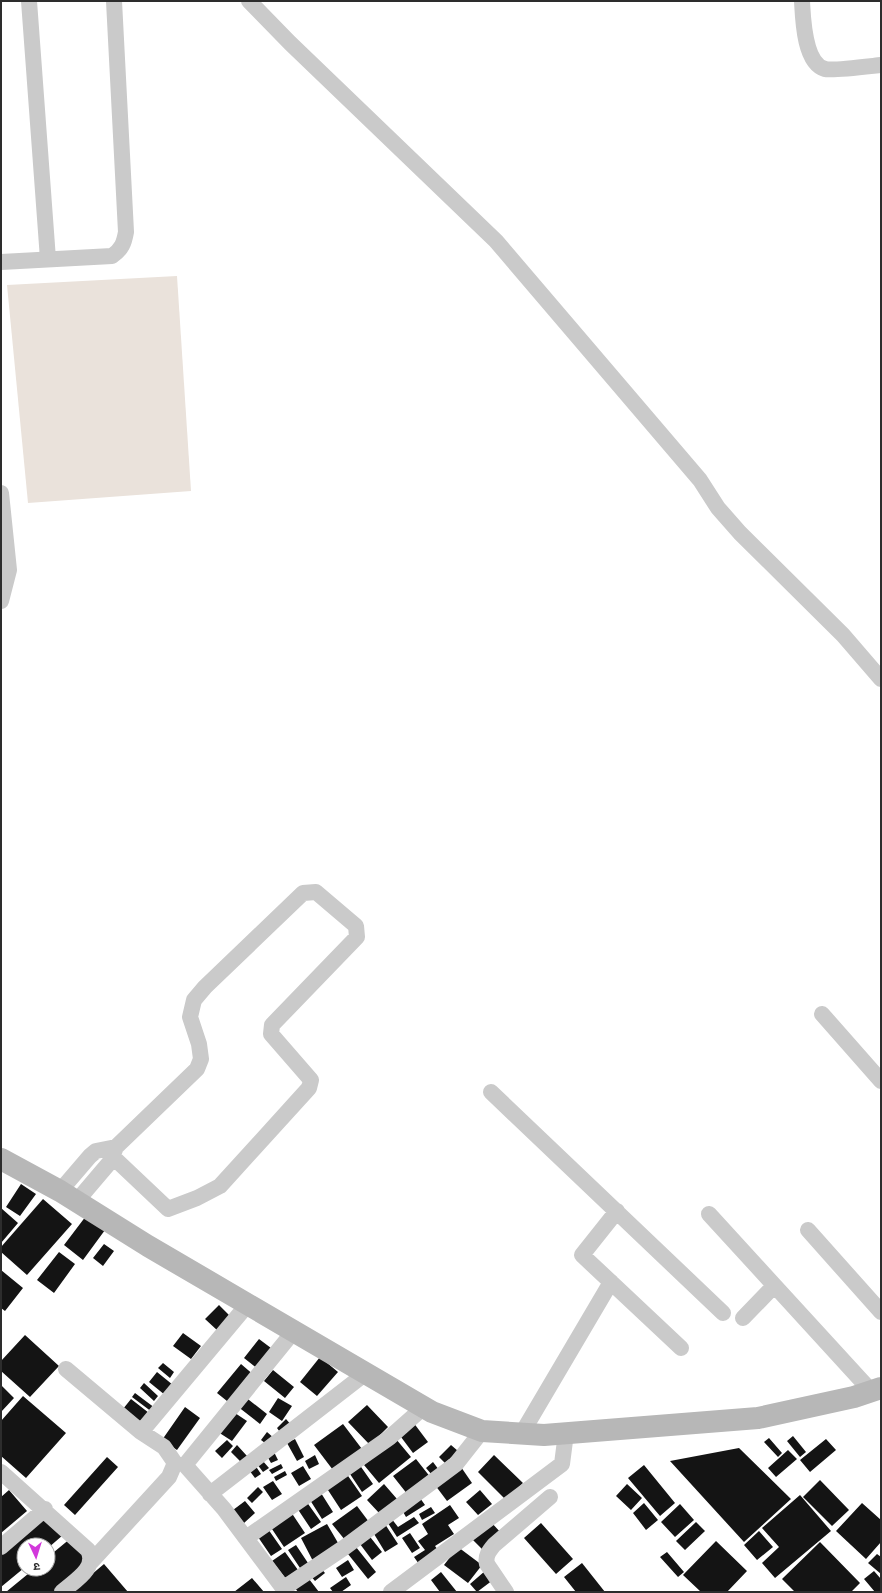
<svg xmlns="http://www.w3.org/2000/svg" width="882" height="1593" font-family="'Alegreya Sans','Noto Sans Devanagari',sans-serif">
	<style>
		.green { fill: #eae2db }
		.building { fill: #141414 }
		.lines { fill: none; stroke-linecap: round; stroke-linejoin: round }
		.street { stroke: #cacaca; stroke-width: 16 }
		.secondary { stroke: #b7b7b7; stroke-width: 22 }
	</style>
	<rect width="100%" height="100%" fill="#fff"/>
	<path class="green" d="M 177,276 L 191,491 L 28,503 L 7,285 Z"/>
	<path class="building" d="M 21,1184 L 36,1194 L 20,1216 L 6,1207 Z
		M 43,1199 L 72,1224 L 27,1275 L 1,1252 L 1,1247 Z
		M 1,1208 L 18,1223 L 1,1243 Z
		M 86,1216 L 105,1230 L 83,1260 L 64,1245 Z
		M 104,1244 L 114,1251 L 103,1266 L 93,1258 Z
		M 59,1252 L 75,1264 L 54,1293 L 37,1280 Z
		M 1,1270 L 23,1288 L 5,1311 L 1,1308 Z
		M 219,1305 L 231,1317 L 218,1331 L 205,1319 Z
		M 183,1333 L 201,1346 L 191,1359 L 173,1346 Z
		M 25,1335 L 59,1366 L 30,1397 L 1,1371 L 1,1361 Z
		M 259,1339 L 275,1351 L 259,1370 L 244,1358 Z
		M 320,1357 L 338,1372 L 317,1396 L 300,1382 Z
		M 163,1363 L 174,1372 L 170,1378 L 158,1368 Z
		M 241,1364 L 255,1376 L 232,1405 L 217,1393 Z
		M 273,1370 L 294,1387 L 285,1398 L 264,1381 Z
		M 157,1372 L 173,1385 L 165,1395 L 149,1382 Z
		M 144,1383 L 158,1396 L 154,1401 L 140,1388 Z
		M 1,1385 L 14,1398 L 1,1412 Z
		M 135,1393 L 155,1408 L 152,1412 L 132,1397 Z
		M 23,1396 L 66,1433 L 26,1478 L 1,1456 L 1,1421 Z
		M 244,1396 L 267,1414 L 260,1424 L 237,1406 Z
		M 278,1398 L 292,1406 L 282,1421 L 269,1412 Z
		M 131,1399 L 149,1413 L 141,1423 L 123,1409 Z
		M 367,1405 L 388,1427 L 370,1445 L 348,1422 Z
		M 185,1407 L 200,1418 L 177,1450 L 162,1440 Z
		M 232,1411 L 247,1421 L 232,1441 L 218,1432 Z
		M 286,1419 L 292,1426 L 282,1435 L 277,1428 Z
		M 413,1422 L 428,1442 L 413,1453 L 398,1433 Z
		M 343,1424 L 365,1453 L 336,1474 L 314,1445 Z
		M 267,1432 L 275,1439 L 269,1446 L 261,1440 Z
		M 793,1436 L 806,1452 L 800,1457 L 787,1441 Z
		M 769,1438 L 782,1453 L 778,1457 L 764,1442 Z
		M 295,1439 L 304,1457 L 297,1461 L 287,1443 Z
		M 396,1439 L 411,1457 L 379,1483 L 364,1465 Z
		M 826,1439 L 836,1450 L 810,1472 L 800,1460 Z
		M 227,1440 L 233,1446 L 222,1458 L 215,1451 Z
		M 237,1445 L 247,1456 L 241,1462 L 231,1452 Z
		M 451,1445 L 458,1451 L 445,1463 L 439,1457 Z
		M 739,1448 L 791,1499 L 744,1542 L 670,1461 Z
		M 788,1450 L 797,1459 L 776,1477 L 768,1468 Z
		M 274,1452 L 278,1460 L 271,1463 L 267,1456 Z
		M 315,1455 L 319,1464 L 309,1469 L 305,1461 Z
		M 494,1455 L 523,1483 L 506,1500 L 478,1472 Z
		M 107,1457 L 118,1467 L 75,1515 L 64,1505 Z
		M 416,1459 L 431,1478 L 408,1495 L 393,1476 Z
		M 262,1460 L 269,1468 L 263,1472 L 257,1464 Z
		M 433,1462 L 439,1470 L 432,1475 L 426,1468 Z
		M 281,1464 L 283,1468 L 272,1474 L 269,1470 Z
		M 359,1464 L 373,1484 L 362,1492 L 348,1471 Z
		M 255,1465 L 261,1474 L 255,1478 L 249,1470 Z
		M 644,1465 L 675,1503 L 660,1516 L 628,1478 Z
		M 303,1466 L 311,1479 L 299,1486 L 291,1473 Z
		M 461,1467 L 472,1483 L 447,1501 L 435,1485 Z
		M 285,1471 L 287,1475 L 276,1481 L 274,1477 Z
		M 346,1473 L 362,1496 L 341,1510 L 326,1487 Z
		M 820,1480 L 849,1510 L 832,1526 L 803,1497 Z
		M 273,1481 L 282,1494 L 272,1500 L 263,1487 Z
		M 384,1484 L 397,1499 L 380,1514 L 367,1500 Z
		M 627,1484 L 642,1498 L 631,1510 L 616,1496 Z
		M 258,1487 L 263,1492 L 252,1503 L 247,1498 Z
		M 9,1490 L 27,1511 L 1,1533 L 1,1497 Z
		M 480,1490 L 492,1504 L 478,1515 L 466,1502 Z
		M 321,1493 L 333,1512 L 322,1519 L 310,1500 Z
		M 800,1495 L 831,1531 L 775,1578 L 762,1563 L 779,1547 L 762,1528 Z
		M 420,1498 L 425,1505 L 406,1517 L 402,1510 Z
		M 245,1501 L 255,1513 L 244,1523 L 233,1510 Z
		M 306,1501 L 321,1522 L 311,1529 L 297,1508 Z
		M 644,1503 L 658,1520 L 646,1530 L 633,1513 Z
		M 862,1503 L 881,1520 L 881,1542 L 866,1559 L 836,1531 Z
		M 680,1504 L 694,1520 L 675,1537 L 661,1522 Z
		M 450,1505 L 459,1518 L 448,1525 L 454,1534 L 435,1546 L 441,1554 L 421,1567 L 414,1557 L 425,1550 L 418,1541 L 428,1534 L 422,1524 Z
		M 357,1506 L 369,1522 L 345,1540 L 332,1524 Z
		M 431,1507 L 435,1513 L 422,1520 L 419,1514 Z
		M 291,1512 L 305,1533 L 284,1547 L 270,1526 Z
		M 47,1516 L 63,1535 L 48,1548 L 48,1545 L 24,1545 L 24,1568 L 1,1587 L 1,1554 Z
		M 414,1517 L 419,1523 L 397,1537 L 386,1520 L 391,1518 L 398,1527 Z
		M 383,1521 L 398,1544 L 385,1552 L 371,1529 Z
		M 490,1521 L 502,1534 L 484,1551 L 471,1538 Z
		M 696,1522 L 705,1531 L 685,1550 L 676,1541 Z
		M 541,1523 L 573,1559 L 556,1574 L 524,1538 Z
		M 327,1524 L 341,1548 L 314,1563 L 301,1538 Z
		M 268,1529 L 282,1549 L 271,1556 L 258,1537 Z
		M 759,1531 L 773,1547 L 757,1560 L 744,1545 Z
		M 367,1533 L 382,1552 L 372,1560 L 357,1540 Z
		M 410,1533 L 420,1548 L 412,1553 L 402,1538 Z
		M 71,1538 L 91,1561 L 54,1592 L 6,1592 L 34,1569 L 48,1569 L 48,1557 Z
		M 716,1541 L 747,1571 L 727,1592 L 701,1592 L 683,1575 Z
		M 820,1542 L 860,1583 L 851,1592 L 795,1592 L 782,1579 Z
		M 296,1545 L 310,1566 L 302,1571 L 288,1550 Z
		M 356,1547 L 376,1572 L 368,1579 L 348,1554 Z
		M 458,1547 L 482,1565 L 468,1583 L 444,1565 Z
		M 285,1552 L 298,1570 L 286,1579 L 272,1561 Z
		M 667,1552 L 684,1572 L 678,1577 L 660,1557 Z
		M 877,1554 L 881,1557 L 881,1574 L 868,1563 Z
		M 348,1560 L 354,1570 L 342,1577 L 336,1568 Z
		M 582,1563 L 605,1592 L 576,1592 L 564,1577 Z
		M 104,1564 L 128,1592 L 71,1592 Z
		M 319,1566 L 325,1573 L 315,1581 L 309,1574 Z
		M 485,1571 L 493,1580 L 477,1592 L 470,1584 Z
		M 874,1571 L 881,1579 L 881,1592 L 875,1592 L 864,1579 Z
		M 441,1572 L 457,1592 L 440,1592 L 431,1580 Z
		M 346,1577 L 351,1585 L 341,1592 L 333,1592 L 330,1588 Z
		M 252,1578 L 264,1592 L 234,1592 Z
		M 309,1579 L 319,1592 L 298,1592 L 295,1588 Z"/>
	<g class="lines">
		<path class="street" d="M 29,1 L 48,259
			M 249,1 L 290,43 L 496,241 L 700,480 L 718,508 L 740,533 L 843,635 L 881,679
			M 802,1 C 803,19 804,63 825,69 C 832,71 871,66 881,65
			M 1,262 L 112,256 C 122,249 124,243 126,232 L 114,1
			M 1,493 L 9,570 L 1,601
			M 822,1014 L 881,1081
			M 491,1092 L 723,1313
			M 60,1191 L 90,1156 L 96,1151 L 116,1147
			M 76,1202 L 110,1162 L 116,1147 L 197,1069 L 201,1059 L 199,1044 L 190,1017 L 194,1000 L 205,987 L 303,893 L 316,892 L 356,926 L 357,937 L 272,1025 L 271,1034 L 311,1080 L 309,1088 L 220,1186 L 197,1198 L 168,1209 L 112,1156
			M 617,1211 L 582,1255 L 681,1348
			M 709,1214 L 871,1391
			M 808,1230 L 881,1312
			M 743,1318 L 774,1286
			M 66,1369 L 141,1432 L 164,1447 L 175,1463 L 169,1477 L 91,1562
			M 141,1432 L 248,1304
			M 522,1433 L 611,1282
			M 1,1472 L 88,1550 C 98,1568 74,1581 62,1592
			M 210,1494 L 366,1373
			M 246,1538 L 389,1438 L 424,1407
			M 1,1547 L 45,1509
			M 284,1588 L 345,1547 L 456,1464 L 482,1431
			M 286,1592 L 224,1509 L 185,1465 L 294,1331
			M 391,1592 L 562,1464 L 566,1433
			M 506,1592 L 487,1564 C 485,1556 489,1551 494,1545 L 550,1497"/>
		<path class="secondary" d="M 1,1159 L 60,1191 L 148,1246 L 432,1412 L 482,1431 L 544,1435 L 758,1418 L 854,1397 L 881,1388"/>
	</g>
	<rect width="882" height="1593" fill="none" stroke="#2d2d2d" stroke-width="4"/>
	<g transform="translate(36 1557) rotate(176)"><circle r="19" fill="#ffffff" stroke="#ababab"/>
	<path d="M0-3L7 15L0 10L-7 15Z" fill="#d238db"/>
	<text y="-6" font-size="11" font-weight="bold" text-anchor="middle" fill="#2d2d2d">उ</text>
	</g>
</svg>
